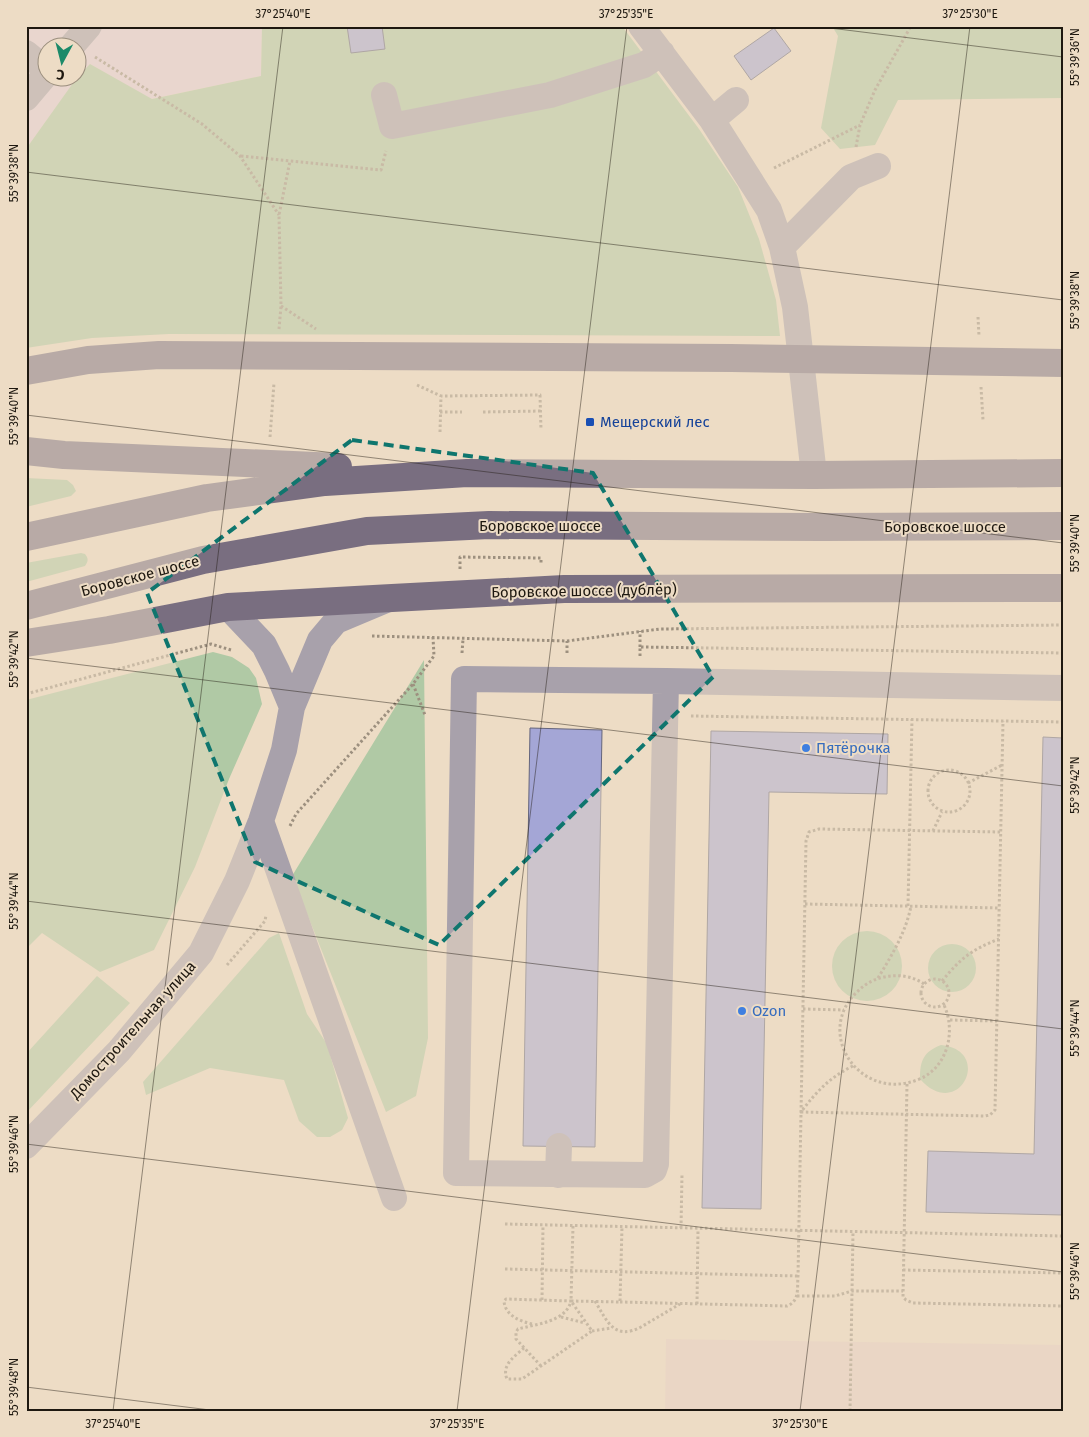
<svg xmlns="http://www.w3.org/2000/svg" width="1089" height="1437" font-family="'Fira Sans',sans-serif">
	<style>
		.commercial { fill: #e4ceda }
		.education { fill: #e7cfc5 }
		.green { fill: #b0c9a5 }
		.building { fill: #a4a6d6; stroke: #64657c }
		.lines { fill: none; stroke-linecap: round; stroke-linejoin: round }
		.path { stroke: #9d907f; stroke-width: 3; stroke-dasharray: 2.5 2.5; stroke-linecap: butt }
		.minor { stroke: #a8a1ab; stroke-width: 26 }
		.major { stroke: #796e80; stroke-width: 28 }
		.major-bridge { stroke: #796e80; stroke-width: 28 }
		.marked { fill: none; stroke: #0f766e; stroke-width: 4; stroke-dasharray: 10 6; stroke-linejoin: round }
		.ticks { fill: none; stroke: #1e1810; stroke-width: 1; stroke-opacity: 0.45 }
		.transit-dot { fill: #1a4fb4; stroke: #eddcc5; stroke-width: 2 }
		.shop-dot { fill: #3f7fe0; stroke: #eddcc5; stroke-width: 2 }
		.labels { text-anchor: middle; dominant-baseline: central; stroke-width: 4; stroke-linejoin: round; paint-order: stroke }
		.transit-label { font-size: 15px; fill: #164399; stroke: #eddcc5; text-anchor: start }
		.street-label { font-size: 15px; fill: #1e1810; stroke: #eddcc5 }
		.shop-label { font-size: 15px; fill: #366cbe; stroke: #eddcc5; text-anchor: start }
		.neatline { fill: none; stroke: #1e1810; stroke-width: 2 }
		.ticks-label { font-size: 12px; text-anchor: middle; fill: #1e1810 }
	</style>
	<rect width="100%" height="100%" fill="#eddcc5"/>
	<path class="commercial" d="M 26,26 L 262,26 L 261,76 L 151,99 L 90,64 L 78,77 L 78,48 L 48,48 L 48,78 L 77,78 L 26,149 Z"/>
	<path class="education" d="M 666,1339 L 1063,1345 L 1063,1411 L 663,1411 L 665,1410 Z"/>
	<path class="green" d="M 262,26 L 622,26 L 699,129 L 738,187 L 759,239 L 768,271 L 776,300 L 780,336 L 169,334 L 92,338 L 26,348 L 26,149 L 78,76 L 90,64 L 152,99 L 261,76 Z
		M 832,26 L 1063,26 L 1063,98 L 898,100 L 875,145 L 840,149 L 821,128 L 838,36 Z
		M 26,478 L 67,480 L 73,485 L 76,491 L 71,496 L 26,507 Z
		M 81,553 L 85,554 C 89,559 88,561 85,566 L 26,582 L 26,563 Z
		M 213,652 L 232,657 L 249,668 L 256,678 L 262,704 L 229,779 L 195,867 L 154,950 L 100,972 L 42,933 L 26,949 L 26,700 Z
		M 424,660 L 428,1038 L 416,1096 L 386,1112 L 292,876 Z
		M832 966a35 35 0 1 1 70 0a35 35 0 1 1-70 0Z
		M 279,933 L 307,1014 L 327,1044 L 348,1118 L 342,1130 L 330,1137 L 317,1137 L 299,1121 L 284,1080 L 210,1068 L 146,1095 L 143,1082 L 269,938 Z
		M928 968a24 24 0 1 1 48 0a24 24 0 1 1-48 0Z
		M 97,976 L 130,1003 L 26,1113 L 26,1054 Z
		M 941,1045 C 994,1050 959,1123 920,1079 C 920,1061 923,1052 941,1045 Z"/>
	<path class="building" d="M 347,26 L 382,26 L 385,49 L 351,53 Z
		M 774,28 L 791,51 L 751,80 L 734,56 Z
		M 530,728 L 602,730 L 595,1147 L 523,1146 Z
		M 711,731 L 888,734 L 887,794 L 769,792 L 761,1209 L 702,1208 Z
		M 1043,737 L 1063,738 L 1063,1215 L 926,1212 L 928,1151 L 1034,1154 Z"/>
	<g class="lines">
		<path class="path" d="M 95,57 L 202,124 L 240,156 L 279,215
			M 856,147 L 860,125 L 875,90 L 911,26
			M 241,156 L 381,170 L 386,151
			M 774,168 L 860,125
			M 281,306 L 316,329
			M 978,317 L 979,336
			M 279,329 L 281,306 L 279,215 L 290,161
			M 417,385 L 441,396
			M 981,387 L 983,420
			M 440,412 L 462,412
			M 483,412 L 541,411
			M 440,432 L 441,396 L 540,395 L 541,430
			M 270,437 L 274,383
			M 460,569 L 460,557 L 541,558 L 541,565
			M 372,636 L 567,641 L 660,629 L 1063,625
			M 640,647 L 640,631
			M 462,653 L 463,639
			M 567,653 L 567,641
			M 640,656 L 640,647 L 1063,653
			M 413,684 L 425,715
			M 26,694 L 211,644 L 231,650
			M 691,716 L 1063,722
			M928 791a21 21 0 1 1 42 0a21 21 0 1 1-42 0Z
			M 968,783 L 1002,765
			M 290,826 L 296,814 L 413,684 L 434,656 L 433,637
			M 933,831 L 942,812
			M 805,904 L 999,908
			M 908,906 L 912,719
			M 227,965 L 265,921 L 266,915
			M 878,978 C 892,955 906,932 911,906
			M921 993a14 14 0 1 1 28 0a14 14 0 1 1-28 0Z
			M 942,981 C 961,958 971,950 999,939
			M 924,984 C 913,976 898,974 884,977 C 874,979 865,984 858,991 C 813,1032 859,1102 917,1080 C 948,1069 957,1030 943,1003
			M 803,1009 L 844,1010
			M 950,1020 L 997,1021
			M 853,1066 C 830,1077 816,1092 801,1112 L 985,1116 L 990,1115 L 995,1110 L 1003,721
			M 907,1084 L 903,1297 L 906,1300 L 913,1303 L 1063,1306
			M 505,1224 L 1063,1236
			M 573,1226 L 571,1301 L 620,1302 L 622,1227
			M 681,1228 L 682,1174
			M 505,1269 L 798,1276
			M 903,1270 L 1063,1273
			M 797,1296 L 835,1296 L 852,1291 L 903,1291
			M 542,1300 L 543,1225
			M 595,1301 C 607,1321 614,1341 641,1327 L 680,1304
			M 620,1302 L 787,1306 C 800,1301 797,1288 798,1276 L 806,841 L 809,832 L 819,829 L 1001,832
			M 697,1304 L 698,1229
			M 561,1317 L 585,1323
			M 532,1324 C 519,1321 505,1315 504,1301 L 506,1299 L 571,1301
			M 592,1331 L 611,1328
			M 524,1348 C 515,1356 501,1365 507,1379 L 522,1379 L 592,1331 L 571,1301
			M 541,1366 L 516,1339 L 516,1332 L 518,1329 C 536,1324 566,1322 571,1301
			M 850,1411 L 853,1232"/>
		<path class="minor" d="M 641,26 L 712,120 L 769,210 L 782,247 L 795,307 L 814,475
			M 70,48 L 89,26
			M 26,53 L 48,71
			M 384,95 L 392,126 L 550,95 L 644,65 L 662,53
			M 26,98 L 48,72
			M 712,120 L 736,100
			M 782,247 L 851,177 L 878,166
			M 464,679 L 666,681 L 656,1164 L 654,1170 L 645,1175 L 456,1173 Z
			M 666,681 L 1063,688
			M 292,707 L 320,640 L 336,621 L 386,600
			M 261,821 L 394,1198
			M 26,1146 L 119,1051 L 201,953 L 237,881 L 261,821 L 284,750 L 292,707 L 277,671 L 264,645 L 228,607
			M 558,1175 L 559,1146"/>
		<path class="major" d="M 26,451 L 64,455 L 338,467
			M 26,537 L 207,498 L 325,482 L 467,473 L 814,475 L 1063,473
			M 26,606 L 203,560 L 367,531 L 489,525 L 821,527 L 1063,526
			M 26,643 L 109,630 L 228,607 L 392,598 L 564,589 L 1063,588"/>
		<path class="major-bridge" d="M 26,371 L 88,360 L 159,355 L 731,358 L 1063,363"/>
	</g>
	<path d="M0 0H1089V1437H0ZM 352,440 L 593,473 L 713,677 L 439,945 L 255,862 L 147,593 Z" fill="#eddcc5" fill-opacity=".55" fill-rule="evenodd"/>
	<path class="marked" d="M 352,440 L 593,473 L 713,677 L 439,945 L 255,862 L 147,593 Z"/>
	<path class="ticks" d="M 814,26 L 1063,57M 26,172 L 1063,300M 26,415 L 1063,543M 26,658 L 1063,786M 26,901 L 1063,1029M 26,1144 L 1063,1272M 26,1387 L 218,1411M 113,1411 L 283,26M 457,1411 L 627,26M 800,1411 L 970,26"/>
	<rect class="transit-dot" x="585" y="417" width="10" height="10" rx="2.5"/>
	<g class="shop-dot">
		<circle cx="806" cy="748" r="5"/>
		<circle cx="742" cy="1011" r="5"/>
	</g>
	<g class="labels">
		<g class="transit-label">
			<text x="600" y="422">Мещерский лес</text>
		</g>
		<g class="street-label">
			<text x="540" y="526">Боровское шоссе</text>
			<text x="945" y="527">Боровское шоссе</text>
			<text transform="translate(140 576) rotate(-15)">Боровское шоссе</text>
			<text transform="translate(584 591) rotate(-1)">Боровское шоссе (дублёр)</text>
			<text transform="translate(133 1030) rotate(-48)">Домостроительная улица</text>
		</g>
		<g class="shop-label">
			<text x="816" y="748">Пятёрочка</text>
			<text x="752" y="1011">Ozon</text>
		</g>
	</g>
	<rect width="1089" height="1437" fill="none" stroke="#eddcc5" stroke-width="55"/>
	<g transform="translate(62 62) rotate(187)"><circle r="24" fill="#eddcc5" stroke="#9a8e7d"/>
	<path d="M0-4L9 19L0 12L-9 19Z" fill="#1b8a69"/>
	<text y="-8" font-size="14" font-weight="bold" text-anchor="middle" fill="#1e1810">С</text>
	</g>
	<rect x="28" y="28" width="1034" height="1382" class="neatline"/>
	<g class="ticks-label">
		<text x="283" y="18">37°25'40"E</text>
		<text x="626" y="18">37°25'35"E</text>
		<text x="970" y="18">37°25'30"E</text>
		<text transform="translate(1075 57) rotate(-90)" y="4">55°39'36"N</text>
		<text transform="translate(14 173) rotate(-90)" y="4">55°39'38"N</text>
		<text transform="translate(1075 300) rotate(-90)" y="4">55°39'38"N</text>
		<text transform="translate(14 416) rotate(-90)" y="4">55°39'40"N</text>
		<text transform="translate(1075 543) rotate(-90)" y="4">55°39'40"N</text>
		<text transform="translate(14 659) rotate(-90)" y="4">55°39'42"N</text>
		<text transform="translate(1075 785) rotate(-90)" y="4">55°39'42"N</text>
		<text transform="translate(14 901) rotate(-90)" y="4">55°39'44"N</text>
		<text transform="translate(1075 1028) rotate(-90)" y="4">55°39'44"N</text>
		<text transform="translate(14 1144) rotate(-90)" y="4">55°39'46"N</text>
		<text transform="translate(1075 1271) rotate(-90)" y="4">55°39'46"N</text>
		<text transform="translate(14 1387) rotate(-90)" y="4">55°39'48"N</text>
		<text x="113" y="1428">37°25'40"E</text>
		<text x="457" y="1428">37°25'35"E</text>
		<text x="800" y="1428">37°25'30"E</text>
	</g>
</svg>
